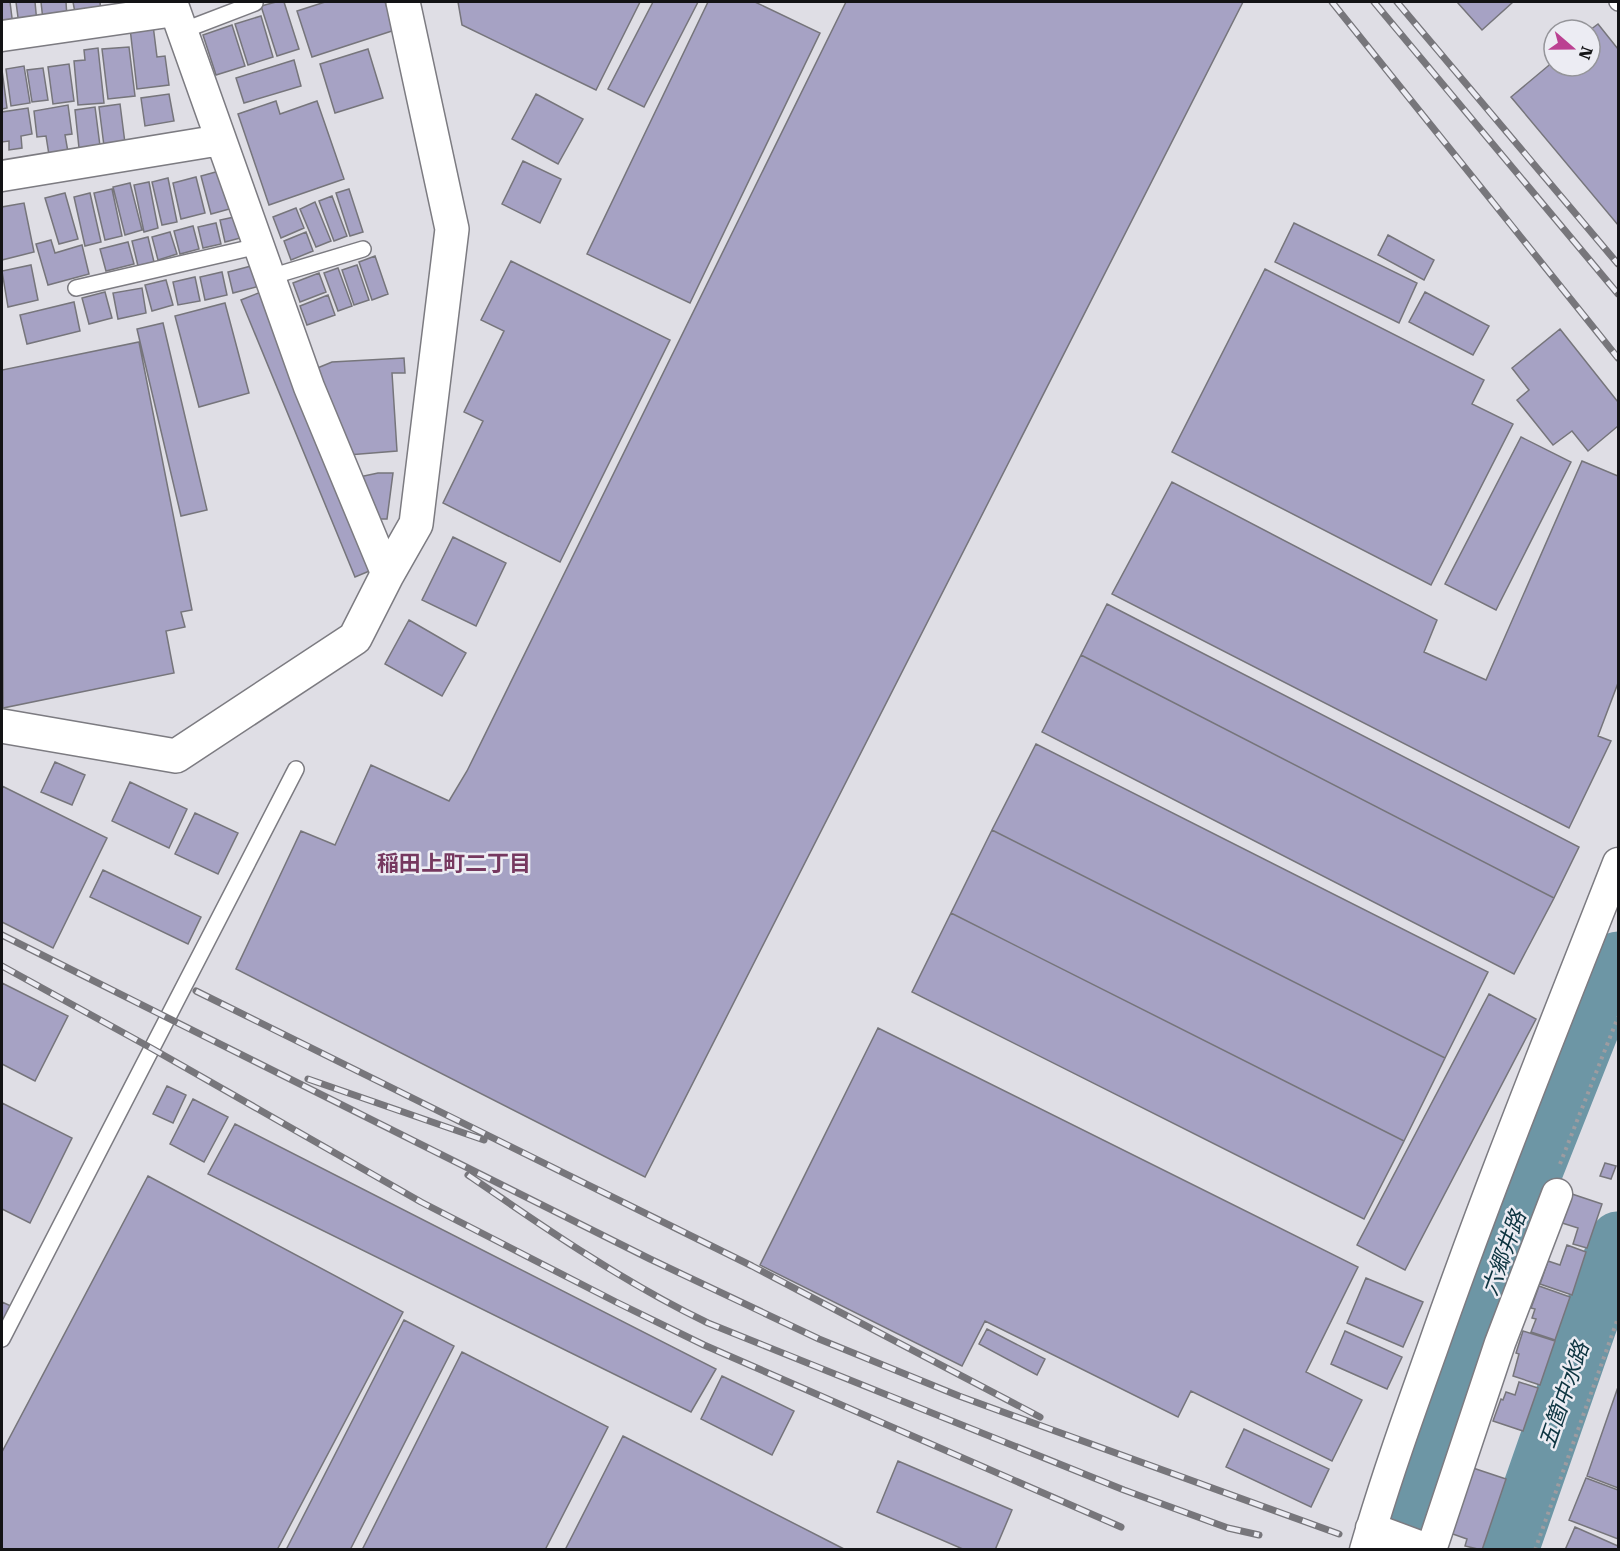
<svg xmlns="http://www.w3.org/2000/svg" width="1620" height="1551" font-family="'Roboto Serif','Noto Sans JP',serif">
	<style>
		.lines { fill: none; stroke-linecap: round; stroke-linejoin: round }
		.river { stroke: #6d96a5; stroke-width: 57 }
		.building { fill: #a6a2c4; stroke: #76757b; stroke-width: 1.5 }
		.service-casing { stroke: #7c7b81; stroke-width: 18 }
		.minor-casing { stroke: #7c7b81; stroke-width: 33 }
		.tertiary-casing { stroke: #7c7b81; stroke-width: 36 }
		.path { stroke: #9d9ca1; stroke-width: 4; stroke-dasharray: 3 4.5; stroke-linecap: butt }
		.service { stroke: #fff; stroke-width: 15 }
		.minor { stroke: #fff; stroke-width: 30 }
		.tertiary { stroke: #fff; stroke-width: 33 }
		.rail-casing { stroke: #77767b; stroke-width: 7 }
		.rail { stroke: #ececf3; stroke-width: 4.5; stroke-dasharray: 14; stroke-linecap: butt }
		.labels { text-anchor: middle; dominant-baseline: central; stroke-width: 5; stroke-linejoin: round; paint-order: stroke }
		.neighbourhood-label { font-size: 22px; font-weight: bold; fill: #76385f; stroke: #ececf3 }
		.water-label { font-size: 22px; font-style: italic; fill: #0d3440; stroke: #ececf3 }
	</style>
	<rect width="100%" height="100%" fill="#dfdee5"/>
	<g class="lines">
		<path class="river" d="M 1400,1550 L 1513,1225 L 1618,960
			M 1510,1550 L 1618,1240"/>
	</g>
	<path class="building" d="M 2,2 L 10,2 L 13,26 L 2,27 Z
		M 16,2 L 35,2 L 37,23 L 19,25 Z
		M 41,2 L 66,2 L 67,18 L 43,20 Z
		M 73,2 L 100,2 L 101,14 L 76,18 Z
		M 276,2 L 284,2 L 299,49 L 277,56 L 261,6 Z
		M 325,2 L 385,2 L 395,30 L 312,57 L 297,11 Z
		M 458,2 L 640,2 L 596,90 L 462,25 Z
		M 653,2 L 698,2 L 644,107 L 608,89 Z
		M 708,2 L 755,2 L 820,33 L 690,303 L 587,254 Z
		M 846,2 L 1243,2 L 645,1177 L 236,969 L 301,831 L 335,845 L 371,765 L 449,801 L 467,771 Z
		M 1457,2 L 1513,2 L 1482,30 Z
		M 261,16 L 273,57 L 248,65 L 235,24 Z
		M 1598,24 L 1618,49 L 1618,225 L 1511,97 L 1554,61 L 1554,66 L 1590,66 L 1590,30 Z
		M 153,25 L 157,57 L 165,56 L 169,85 L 137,89 L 130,28 Z
		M 232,25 L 245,66 L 216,75 L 203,35 Z
		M 129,47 L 135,96 L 108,99 L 102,49 Z
		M 98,48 L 104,103 L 78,105 L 74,61 L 85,60 L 84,50 Z
		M 368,49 L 383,98 L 335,113 L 320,64 Z
		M 294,60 L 301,86 L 244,103 L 236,78 Z
		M 69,64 L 74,101 L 53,104 L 48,67 Z
		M 24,66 L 30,103 L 11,106 L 6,69 Z
		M 43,68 L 48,100 L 32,102 L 27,70 Z
		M 2,70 L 7,108 L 2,109 Z
		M 169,94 L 174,121 L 145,126 L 141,98 Z
		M 536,94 L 583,119 L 558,164 L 512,139 Z
		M 276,101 L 280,114 L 317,101 L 344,179 L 269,205 L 238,114 Z
		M 120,104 L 125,143 L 104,146 L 99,107 Z
		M 68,105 L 72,134 L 65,135 L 68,152 L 49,155 L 46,136 L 37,137 L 34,111 Z
		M 95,107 L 100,146 L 79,148 L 75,110 Z
		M 28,108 L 32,134 L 21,136 L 22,148 L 9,150 L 9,141 L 2,142 L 2,112 Z
		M 523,161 L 561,179 L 540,223 L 502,204 Z
		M 223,170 L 233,208 L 211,214 L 201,176 Z
		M 196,177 L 205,213 L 181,219 L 173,183 Z
		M 168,178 L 177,222 L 162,225 L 152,182 Z
		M 149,182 L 158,228 L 144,232 L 134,185 Z
		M 130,183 L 142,230 L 125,235 L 113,187 Z
		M 112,189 L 122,236 L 105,240 L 94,193 Z
		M 349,189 L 363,232 L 350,236 L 336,193 Z
		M 65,193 L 78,239 L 59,244 L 45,198 Z
		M 90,193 L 101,242 L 85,246 L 74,197 Z
		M 332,196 L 347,236 L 334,241 L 319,201 Z
		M 315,202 L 331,241 L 316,247 L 300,209 Z
		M 24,203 L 34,252 L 2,260 L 2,207 Z
		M 296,208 L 304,228 L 281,238 L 273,217 Z
		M 239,216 L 244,237 L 225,242 L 220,220 Z
		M 216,223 L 221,244 L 203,248 L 198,227 Z
		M 1294,223 L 1417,283 L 1399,323 L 1275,262 Z
		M 193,226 L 199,249 L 180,254 L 174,231 Z
		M 170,232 L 177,254 L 158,260 L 152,237 Z
		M 306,232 L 313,251 L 291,260 L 284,241 Z
		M 1388,235 L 1434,260 L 1424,280 L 1378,255 Z
		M 148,237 L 154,262 L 138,266 L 132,241 Z
		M 51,240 L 55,253 L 82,245 L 89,274 L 48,285 L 36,244 Z
		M 128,242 L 134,264 L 106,271 L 100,249 Z
		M 375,256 L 388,294 L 372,300 L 359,262 Z
		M 511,261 L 670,340 L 560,562 L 443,503 L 483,421 L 464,412 L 504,331 L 481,320 Z
		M 31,265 L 38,300 L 8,307 L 2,271 Z
		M 255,265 L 260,286 L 233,293 L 228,272 Z
		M 357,265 L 369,300 L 354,305 L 342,270 Z
		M 338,268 L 352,306 L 338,311 L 324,273 Z
		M 1265,269 L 1484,380 L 1472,404 L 1513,424 L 1431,585 L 1172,452 Z
		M 222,272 L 227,295 L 205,300 L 200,277 Z
		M 319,273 L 326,292 L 300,302 L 293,283 Z
		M 195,277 L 200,301 L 178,305 L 173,282 Z
		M 166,280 L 173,305 L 152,311 L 145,285 Z
		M 142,288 L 146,313 L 118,319 L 113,293 Z
		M 266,290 L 379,567 L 355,577 L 241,300 Z
		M 105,292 L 112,318 L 89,324 L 82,298 Z
		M 1425,292 L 1489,326 L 1473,355 L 1409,322 Z
		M 328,295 L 335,315 L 307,325 L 300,306 Z
		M 74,302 L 80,331 L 27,344 L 20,315 Z
		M 225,303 L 249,393 L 199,407 L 175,316 Z
		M 163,323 L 207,510 L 181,516 L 137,329 Z
		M 1560,329 L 1618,402 L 1618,426 L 1588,451 L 1572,431 L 1553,445 L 1517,400 L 1529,390 L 1512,368 Z
		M 139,342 L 192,610 L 181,612 L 185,627 L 166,631 L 174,673 L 3,708 L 2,370 Z
		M 404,358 L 405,373 L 392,373 L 397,451 L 348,455 L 315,369 L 332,362 Z
		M 1521,437 L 1571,462 L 1496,610 L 1445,584 Z
		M 1582,461 L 1618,476 L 1618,683 L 1598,736 L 1611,741 L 1569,828 L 1112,594 L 1172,482 L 1437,620 L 1424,652 L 1486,680 Z
		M 378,473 L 393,473 L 387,519 L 376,519 L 359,477 Z
		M 453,537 L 506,563 L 476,626 L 422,600 Z
		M 1107,604 L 1579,847 L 1554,898 L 1081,655 Z
		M 409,620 L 466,653 L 442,696 L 385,664 Z
		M 1081,655 L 1554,898 L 1514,974 L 1042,732 Z
		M 1036,744 L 1488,972 L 1445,1058 L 992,830 Z
		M 55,762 L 85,775 L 72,805 L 41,792 Z
		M 130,782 L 187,809 L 169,848 L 112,821 Z
		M 2,786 L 107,838 L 53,948 L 2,922 Z
		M 195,813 L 238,833 L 218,874 L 175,854 Z
		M 992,830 L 1445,1058 L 1404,1141 L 951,913 Z
		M 103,870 L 201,917 L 188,944 L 90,897 Z
		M 951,913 L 1404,1141 L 1364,1219 L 912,992 Z
		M 2,983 L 68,1016 L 35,1081 L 2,1064 Z
		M 1489,994 L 1536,1019 L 1405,1270 L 1357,1245 Z
		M 878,1028 L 1358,1267 L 1306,1372 L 1362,1400 L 1332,1461 L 1191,1391 L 1178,1417 L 985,1321 L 962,1366 L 760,1265 Z
		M 167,1086 L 186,1095 L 173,1123 L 153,1114 Z
		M 193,1099 L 228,1117 L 204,1162 L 170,1144 Z
		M 2,1103 L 72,1138 L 30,1223 L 2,1209 Z
		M 235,1124 L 716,1369 L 691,1412 L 208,1174 Z
		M 1605,1163 L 1616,1166 L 1611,1179 L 1600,1176 Z
		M 148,1176 L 403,1312 L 277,1550 L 2,1550 L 2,1452 Z
		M 1569,1193 L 1602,1204 L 1587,1248 L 1573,1244 L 1578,1228 L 1559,1222 Z
		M 1567,1245 L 1586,1252 L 1572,1295 L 1540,1284 L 1548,1261 L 1560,1265 Z
		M 1366,1278 L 1423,1302 L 1403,1347 L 1347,1323 Z
		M 1539,1286 L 1570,1297 L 1555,1340 L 1531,1332 L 1536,1319 L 1532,1318 L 1535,1309 L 1531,1308 Z
		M 2,1302 L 11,1306 L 2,1324 Z
		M 404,1320 L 454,1346 L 350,1550 L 286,1550 Z
		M 987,1329 L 1045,1359 L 1037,1375 L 979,1344 Z
		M 1345,1331 L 1402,1357 L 1387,1389 L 1331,1364 Z
		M 1523,1331 L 1555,1341 L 1540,1385 L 1513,1376 L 1519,1354 L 1516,1353 Z
		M 462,1352 L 608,1427 L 545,1550 L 362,1550 Z
		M 722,1376 L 794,1411 L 772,1455 L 701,1419 Z
		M 1519,1382 L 1538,1388 L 1523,1431 L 1493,1421 L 1501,1399 L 1503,1400 L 1506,1392 L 1515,1395 Z
		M 1618,1387 L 1618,1488 L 1587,1476 Z
		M 1244,1429 L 1329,1469 L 1311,1507 L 1226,1467 Z
		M 623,1436 L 846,1550 L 565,1550 Z
		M 898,1461 L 1012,1510 L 995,1550 L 965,1550 L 877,1512 Z
		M 1473,1468 L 1506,1479 L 1482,1550 L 1465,1546 L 1467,1539 L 1450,1533 Z
		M 1586,1478 L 1618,1490 L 1618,1539 L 1569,1520 Z
		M 1575,1527 L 1618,1546 L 1618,1550 L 1565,1550 Z"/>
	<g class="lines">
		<defs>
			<path id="service" d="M 1617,2 L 1618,3
				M 182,31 L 255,3
				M 270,277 L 363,249
				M 76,288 L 258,246
				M 2,1339 L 296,769"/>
			<path id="minor" d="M 172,2 L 309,387 L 387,575
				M 2,36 L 175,11
				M 2,176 L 221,140
				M 1371,1528 L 1430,1550
				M 1365,1550 C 1385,1481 1409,1414 1433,1347 C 1490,1184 1555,1024 1618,863
				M 1431,1550 L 1500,1343 L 1557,1194"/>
			<path id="tertiary" d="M 2,726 L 176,756 L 355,638 L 387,575 L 416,524 L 452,229 L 403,2"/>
		</defs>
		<use href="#service" class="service-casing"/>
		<use href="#minor" class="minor-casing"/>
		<use href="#tertiary" class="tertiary-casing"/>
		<path class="path" d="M 1560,1164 L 1618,1017
			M 1535,1550 L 1618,1318"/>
		<use href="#service" class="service"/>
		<use href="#minor" class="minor"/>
		<use href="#tertiary" class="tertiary"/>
		<defs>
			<path id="rail" d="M 1332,2 L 1618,358
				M 1374,2 L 1618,294
				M 1397,2 L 1618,264
				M 2,935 L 650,1259 L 819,1339 L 959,1396 L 1339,1534
				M 2,966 L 151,1048 L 421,1202 L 616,1302 L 704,1345 L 1121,1527
				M 196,991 L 752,1266 L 1040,1417
				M 308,1079 L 484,1140
				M 468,1175 C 545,1228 623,1282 708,1323 L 1124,1490 L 1228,1528 L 1259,1535"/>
		</defs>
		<use href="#rail" class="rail-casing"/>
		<use href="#rail" class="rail"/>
	</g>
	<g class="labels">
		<g class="neighbourhood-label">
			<text x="454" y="863">稲田上町二丁目</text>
		</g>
		<g class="water-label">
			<text transform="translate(1504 1253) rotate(-70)">六郷井路</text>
			<text transform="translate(1564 1395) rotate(-71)">五箇中水路</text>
		</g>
	</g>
	<rect width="1620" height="1551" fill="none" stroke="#131315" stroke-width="6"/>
	<g transform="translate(1572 48) rotate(110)"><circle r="28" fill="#ececf3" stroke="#95959a" stroke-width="1.5"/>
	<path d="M0-4.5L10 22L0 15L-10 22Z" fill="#bb4192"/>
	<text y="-9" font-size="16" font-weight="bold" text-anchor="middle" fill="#131315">N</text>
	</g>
</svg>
